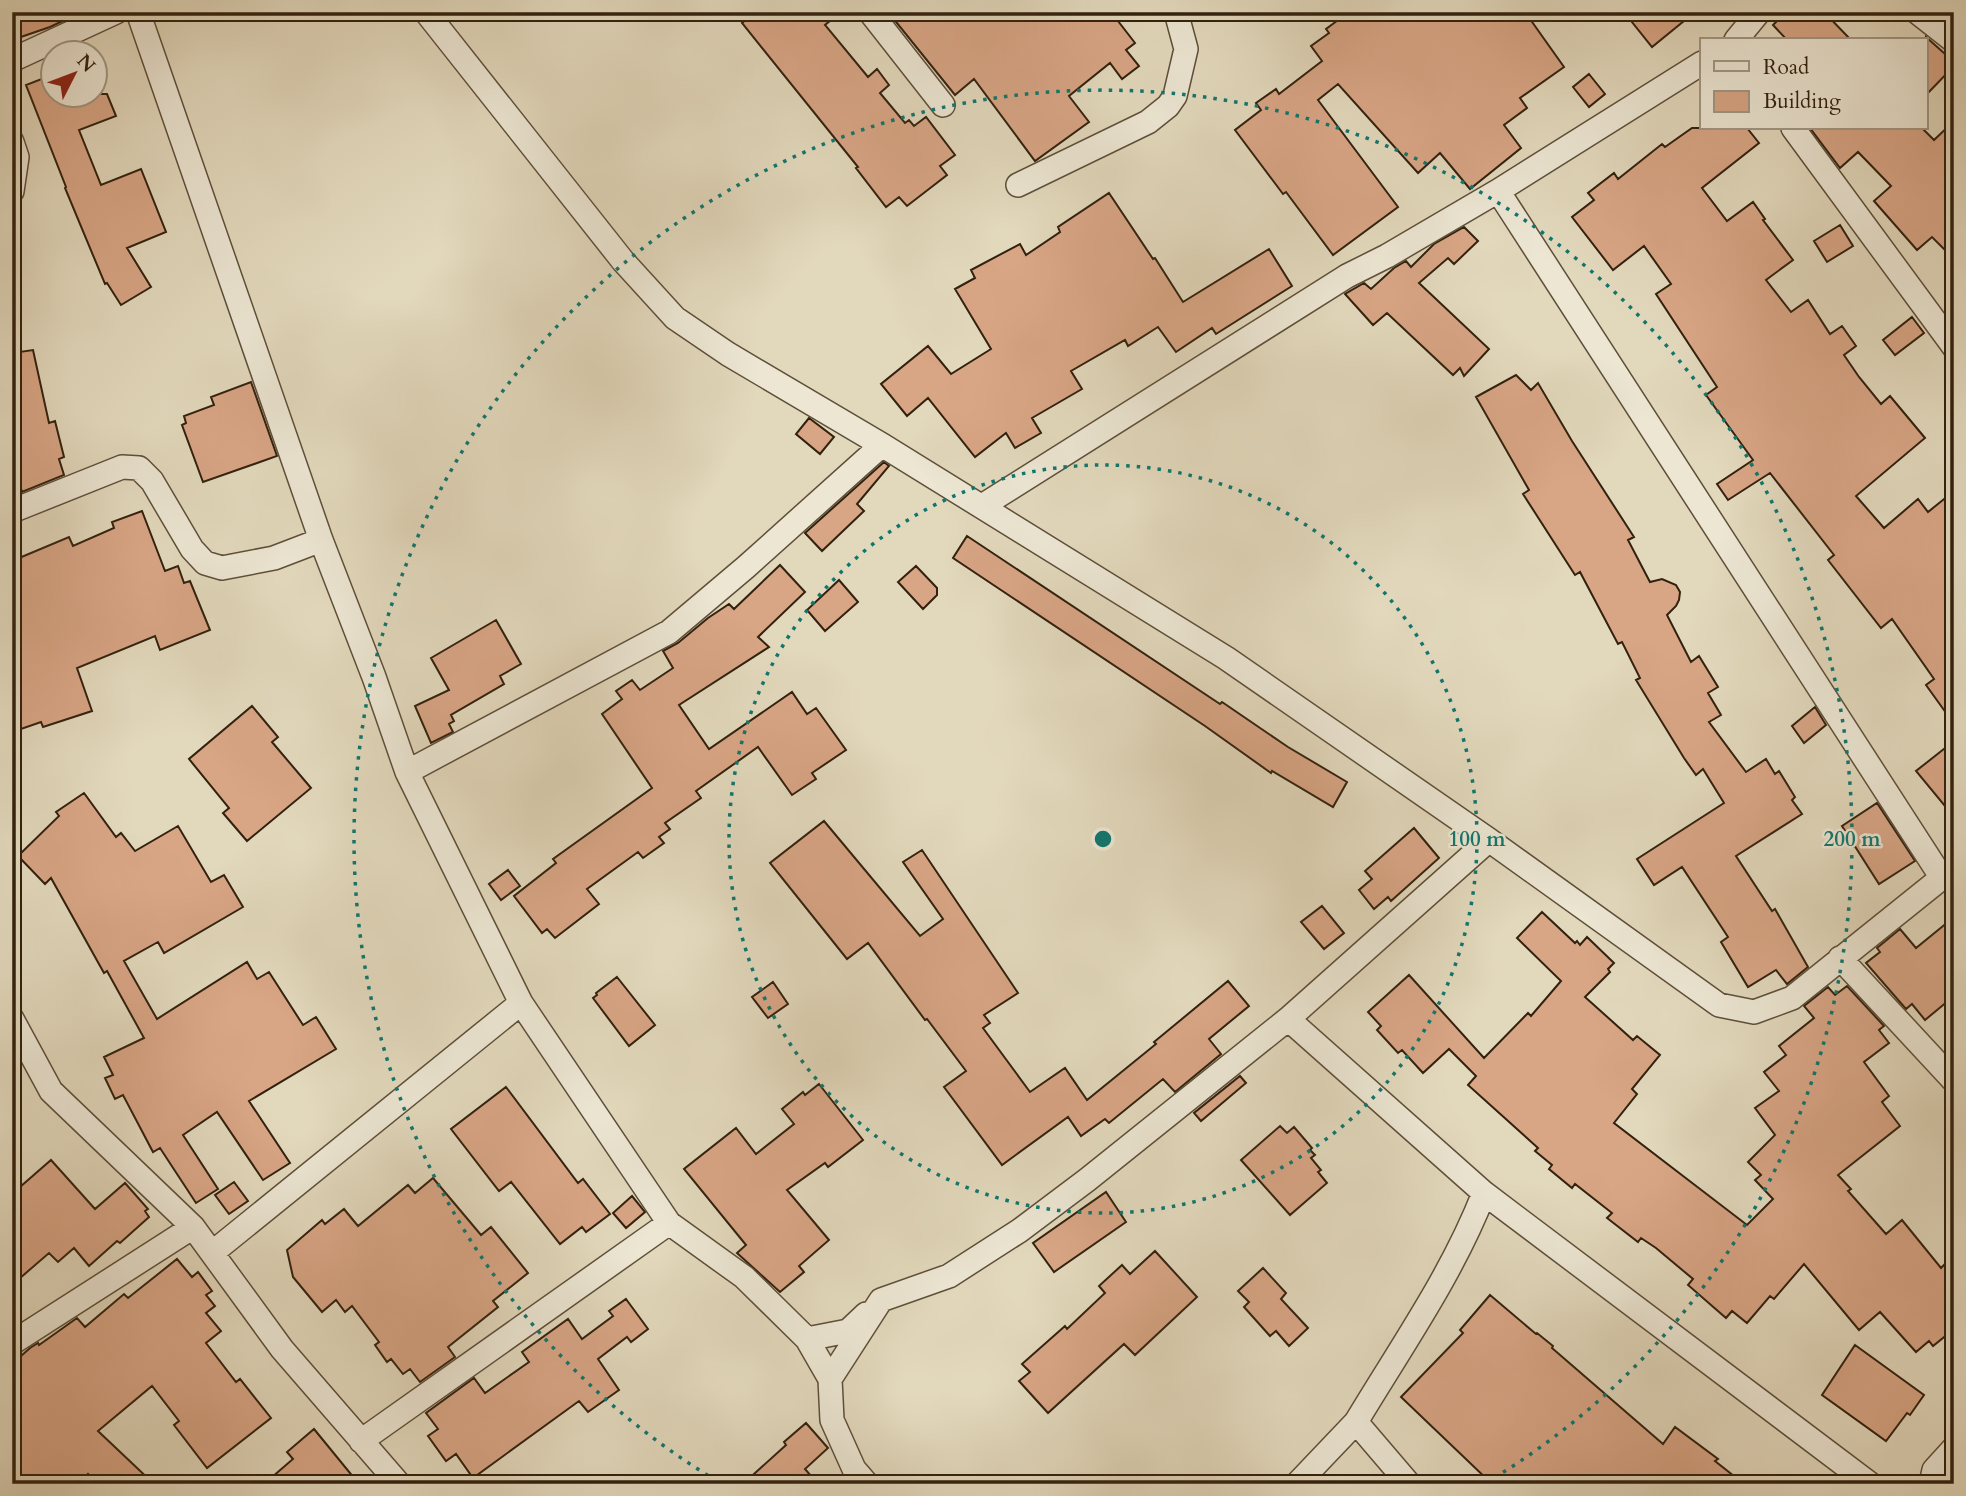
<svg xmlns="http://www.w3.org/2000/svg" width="1966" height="1496" font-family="Cardo,serif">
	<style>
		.building { fill: #d8a585; stroke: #32210e; stroke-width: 2 }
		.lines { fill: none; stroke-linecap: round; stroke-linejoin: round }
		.street-casing { stroke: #5e4f3a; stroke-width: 26 }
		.street { stroke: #ece6d3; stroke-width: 23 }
		.ring { fill: none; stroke: #0f766e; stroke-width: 3.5; stroke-dasharray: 3.5 7 }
		.centre { fill: #0f766e; stroke: #ece6d3; stroke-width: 3.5 }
		.ring-label { font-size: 21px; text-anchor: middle; font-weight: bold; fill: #0f766e; stroke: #ece6d3; stroke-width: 5; stroke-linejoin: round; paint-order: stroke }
	</style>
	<rect width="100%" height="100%" fill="#e2d8bc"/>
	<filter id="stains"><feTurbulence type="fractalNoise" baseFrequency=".00286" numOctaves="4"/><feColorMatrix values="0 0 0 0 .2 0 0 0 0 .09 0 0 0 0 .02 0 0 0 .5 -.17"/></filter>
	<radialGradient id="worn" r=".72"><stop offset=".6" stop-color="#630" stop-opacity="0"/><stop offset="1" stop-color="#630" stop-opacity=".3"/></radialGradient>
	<path class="building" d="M 12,12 L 82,12 L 50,27 L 12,40 Z
		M 756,12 L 841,12 L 825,25 L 868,77 L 877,69 L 889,85 L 880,93 L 905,123 L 909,120 L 914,126 L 926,117 L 955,155 L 940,166 L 947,175 L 907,206 L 899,197 L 886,207 L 856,168 L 858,167 L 742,23 Z
		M 888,12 L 1111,12 L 1135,43 L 1126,50 L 1139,66 L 1122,79 L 1110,63 L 1069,96 L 1089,122 L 1035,161 L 974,79 L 955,95 Z
		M 1349,12 L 1525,12 L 1564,67 L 1520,98 L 1527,108 L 1504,125 L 1521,148 L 1470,189 L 1440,153 L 1418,173 L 1338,84 L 1318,100 L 1398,207 L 1333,255 L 1286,192 L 1283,194 L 1235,130 L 1261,110 L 1256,103 L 1276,89 L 1279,94 L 1322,61 L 1311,46 L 1329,33 L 1326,29 Z
		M 1624,12 L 1695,12 L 1652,47 Z
		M 1786,12 L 1824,12 L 1851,40 L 1787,40 L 1773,25 Z
		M 1926,37 L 1954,62 L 1954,66 L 1926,95 Z
		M 1589,74 L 1605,94 L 1589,107 L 1573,87 Z
		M 44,78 L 46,85 L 52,82 L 52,94 L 107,94 L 116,116 L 79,130 L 101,185 L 141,169 L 166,232 L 127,248 L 151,287 L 121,305 L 107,283 L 105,284 L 65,188 L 66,187 L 26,85 Z
		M 1954,121 L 1954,259 L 1932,237 L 1917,250 L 1874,201 L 1891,186 L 1858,152 L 1840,168 L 1810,128 L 1922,128 L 1934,140 Z
		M 1692,128 L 1747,128 L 1759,143 L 1702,188 L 1727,221 L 1753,202 L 1765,219 L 1763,220 L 1793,260 L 1766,280 L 1791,312 L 1808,300 L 1830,334 L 1842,326 L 1856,346 L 1844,355 L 1859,377 L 1881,404 L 1890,396 L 1925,438 L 1856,496 L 1884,528 L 1918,499 L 1928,512 L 1954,491 L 1954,724 L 1926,685 L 1934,679 L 1892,619 L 1881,628 L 1828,560 L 1834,555 L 1770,473 L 1728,500 L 1717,484 L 1753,460 L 1706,395 L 1717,387 L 1656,294 L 1671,284 L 1644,246 L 1613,270 L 1572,217 L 1594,200 L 1588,193 L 1614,173 L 1618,179 L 1662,144 L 1665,147 Z
		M 1109,193 L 1153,259 L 1155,258 L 1183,302 L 1269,249 L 1292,286 L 1216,334 L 1212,328 L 1176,352 L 1158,327 L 1128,346 L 1125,340 L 1071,371 L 1082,389 L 1032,418 L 1041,433 L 1015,448 L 1006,433 L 975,457 L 928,398 L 907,416 L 881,384 L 928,346 L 951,374 L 991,349 L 955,289 L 975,278 L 971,270 L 1020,244 L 1026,255 L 1060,232 L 1058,227 Z
		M 1840,225 L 1853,246 L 1827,262 L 1814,241 Z
		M 1464,227 L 1478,241 L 1454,264 L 1448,258 L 1419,283 L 1489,349 L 1464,376 L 1460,368 L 1453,375 L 1387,313 L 1373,325 L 1345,294 L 1364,283 L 1371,289 L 1394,268 L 1406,261 L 1411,267 L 1434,244 Z
		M 1912,317 L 1924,333 L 1895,355 L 1883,340 Z
		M 33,350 L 49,423 L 55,421 L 64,457 L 59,459 L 64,475 L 22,492 L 12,459 L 12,353 Z
		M 1516,375 L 1531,390 L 1538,383 L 1572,441 L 1634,537 L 1628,540 L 1650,582 L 1662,579 L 1676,585 L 1680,592 L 1679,600 L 1676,606 L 1667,615 L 1691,662 L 1699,656 L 1718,687 L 1708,693 L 1721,715 L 1709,722 L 1746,772 L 1766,759 L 1775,774 L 1779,771 L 1795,797 L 1792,800 L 1802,814 L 1736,856 L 1772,911 L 1775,909 L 1808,967 L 1787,984 L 1776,970 L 1748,987 L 1721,942 L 1728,937 L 1682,867 L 1654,885 L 1637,859 L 1724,803 L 1703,769 L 1696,775 L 1684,758 L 1636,680 L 1640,678 L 1622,642 L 1618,644 L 1580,572 L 1575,575 L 1523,494 L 1529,490 L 1476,397 Z
		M 251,382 L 277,456 L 203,482 L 182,425 L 186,423 L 184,416 L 214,405 L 211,397 Z
		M 809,418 L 834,437 L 820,454 L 796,434 Z
		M 884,462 L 889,466 L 857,504 L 864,511 L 822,551 L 805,533 Z
		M 142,511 L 165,571 L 178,566 L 184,583 L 190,581 L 210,630 L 160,650 L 155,636 L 77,668 L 92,711 L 43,727 L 41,722 L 21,729 L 12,702 L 12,561 L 69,537 L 73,546 L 114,528 L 112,522 Z
		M 967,536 L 1220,704 L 1222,702 L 1288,747 L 1347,782 L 1333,807 L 1272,771 L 1271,773 L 1205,726 L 953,558 Z
		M 780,565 L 805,592 L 758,637 L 769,647 L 679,705 L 709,749 L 792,692 L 807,714 L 816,708 L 846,750 L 812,773 L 816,779 L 792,795 L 758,747 L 696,791 L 701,798 L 665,823 L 670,829 L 659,837 L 664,843 L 643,858 L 638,852 L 587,889 L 599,904 L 555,938 L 547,929 L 542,933 L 514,896 L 556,863 L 553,859 L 652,788 L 602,714 L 622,699 L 616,691 L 632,680 L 640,690 L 673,668 L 663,651 L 678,643 L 708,618 L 729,604 L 734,609 Z
		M 916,566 L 937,588 L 937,595 L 923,609 L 898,582 Z
		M 839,580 L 858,602 L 825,631 L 807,610 Z
		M 496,620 L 521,664 L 500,676 L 504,684 L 451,715 L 454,721 L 449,724 L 453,732 L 431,743 L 415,706 L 449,690 L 431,658 Z
		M 252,706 L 278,737 L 272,742 L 311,788 L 247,841 L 223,813 L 229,808 L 189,759 Z
		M 1815,707 L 1826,725 L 1804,743 L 1792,726 Z
		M 1954,741 L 1954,817 L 1916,771 Z
		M 84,793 L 116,837 L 121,833 L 135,851 L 178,826 L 211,882 L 224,875 L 243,907 L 164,953 L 158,942 L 124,961 L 157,1019 L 247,962 L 257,979 L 269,972 L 303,1025 L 316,1017 L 336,1049 L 249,1101 L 290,1163 L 263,1180 L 217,1112 L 183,1135 L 218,1189 L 196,1203 L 160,1148 L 153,1152 L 123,1095 L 115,1099 L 105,1078 L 113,1075 L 104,1057 L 144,1038 L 107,971 L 104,973 L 51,878 L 45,884 L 18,856 L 59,816 L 56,812 Z
		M 1877,803 L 1915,861 L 1879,884 L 1842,826 Z
		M 824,821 L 920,936 L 943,919 L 903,862 L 922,850 L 1018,993 L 984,1015 L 990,1023 L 983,1028 L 1030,1092 L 1065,1068 L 1087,1100 L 1156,1044 L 1154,1042 L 1228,981 L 1249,1006 L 1209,1039 L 1221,1054 L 1175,1092 L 1163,1079 L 1109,1123 L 1105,1119 L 1081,1136 L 1068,1117 L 1002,1165 L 944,1087 L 966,1071 L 927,1019 L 925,1020 L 868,943 L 847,959 L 770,863 Z
		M 1414,828 L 1439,858 L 1391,901 L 1388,897 L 1374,909 L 1359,890 L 1372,879 L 1365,871 Z
		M 508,870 L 520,886 L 501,900 L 489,884 Z
		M 1322,906 L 1344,933 L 1324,949 L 1301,922 Z
		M 1542,912 L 1575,943 L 1577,941 L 1580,945 L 1587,937 L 1614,963 L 1608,969 L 1610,972 L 1585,997 L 1633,1040 L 1637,1036 L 1660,1055 L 1632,1089 L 1637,1094 L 1614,1123 L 1747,1225 L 1773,1199 L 1755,1180 L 1761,1175 L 1748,1162 L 1775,1135 L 1755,1108 L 1779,1091 L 1764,1072 L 1786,1055 L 1779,1046 L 1814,1018 L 1804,1006 L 1828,987 L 1835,995 L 1847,986 L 1884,1026 L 1879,1030 L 1889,1043 L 1864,1062 L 1889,1096 L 1882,1102 L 1900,1126 L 1838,1175 L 1851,1189 L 1848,1191 L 1886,1234 L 1902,1220 L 1941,1268 L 1954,1255 L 1954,1329 L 1933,1346 L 1929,1341 L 1916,1352 L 1880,1312 L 1859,1330 L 1804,1264 L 1774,1299 L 1770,1296 L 1747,1323 L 1732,1311 L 1726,1318 L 1688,1285 L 1693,1279 L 1656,1248 L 1641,1238 L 1638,1242 L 1607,1218 L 1612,1213 L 1575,1184 L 1572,1188 L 1549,1169 L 1552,1165 L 1535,1151 L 1538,1148 L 1468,1085 L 1476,1076 L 1449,1049 L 1423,1073 L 1402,1050 L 1398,1053 L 1377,1030 L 1381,1026 L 1368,1012 L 1409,975 L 1484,1058 L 1528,1013 L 1531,1016 L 1561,981 L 1517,938 Z
		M 1954,917 L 1954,996 L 1925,1020 L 1912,1004 L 1906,1009 L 1866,963 L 1880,952 L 1877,948 L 1900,929 L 1916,948 Z
		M 617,977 L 655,1025 L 629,1046 L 593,998 L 597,995 L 596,993 Z
		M 773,982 L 788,1004 L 768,1018 L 752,997 Z
		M 1240,1076 L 1246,1083 L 1201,1121 L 1194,1113 Z
		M 819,1084 L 863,1140 L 828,1167 L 825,1163 L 787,1190 L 829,1240 L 799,1266 L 804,1272 L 780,1292 L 737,1253 L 746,1245 L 684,1169 L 736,1128 L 756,1154 L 794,1124 L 782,1109 L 803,1092 L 805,1095 Z
		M 506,1087 L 578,1183 L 583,1179 L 610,1214 L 586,1232 L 582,1227 L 560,1244 L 511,1182 L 499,1191 L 451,1129 Z
		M 1280,1126 L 1287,1133 L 1294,1127 L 1312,1148 L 1310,1150 L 1315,1155 L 1311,1158 L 1321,1170 L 1318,1172 L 1327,1183 L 1290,1215 L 1241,1160 Z
		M 51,1160 L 95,1209 L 125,1183 L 148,1209 L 145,1211 L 149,1217 L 120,1243 L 117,1241 L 89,1266 L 74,1248 L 58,1262 L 49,1253 L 12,1285 L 12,1194 Z
		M 433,1178 L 481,1235 L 491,1227 L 528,1273 L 493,1301 L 498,1307 L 448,1347 L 455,1357 L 420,1382 L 410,1369 L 403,1374 L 391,1359 L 387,1362 L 375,1345 L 379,1342 L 352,1306 L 345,1312 L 336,1300 L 322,1312 L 293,1277 L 287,1250 L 322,1220 L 325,1224 L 344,1209 L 358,1226 L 408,1185 L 415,1193 Z
		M 234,1182 L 248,1201 L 229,1214 L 215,1195 Z
		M 1106,1192 L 1126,1222 L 1054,1272 L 1033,1243 Z
		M 632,1196 L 645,1212 L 626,1228 L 613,1213 Z
		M 1155,1251 L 1197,1297 L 1135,1355 L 1124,1344 L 1048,1413 L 1019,1381 L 1030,1372 L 1022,1364 L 1065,1326 L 1067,1329 L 1105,1293 L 1099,1286 L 1122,1265 L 1130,1274 Z
		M 177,1259 L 192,1277 L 198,1272 L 212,1291 L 206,1295 L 215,1306 L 206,1313 L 221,1331 L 206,1343 L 236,1382 L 240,1379 L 271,1418 L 207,1468 L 174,1425 L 179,1421 L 152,1386 L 98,1431 L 154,1484 L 99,1484 L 88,1474 L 78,1484 L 12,1484 L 12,1364 L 30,1348 L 38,1343 L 39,1345 L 77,1318 L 85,1327 L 124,1294 L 128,1298 Z
		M 1263,1268 L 1286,1293 L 1281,1299 L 1308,1328 L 1289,1346 L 1276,1331 L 1270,1336 L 1244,1307 L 1249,1302 L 1238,1291 Z
		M 1490,1295 L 1536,1334 L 1537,1333 L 1553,1346 L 1552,1348 L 1663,1444 L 1675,1427 L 1718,1459 L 1715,1461 L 1744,1484 L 1492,1484 L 1401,1397 L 1463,1333 L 1460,1330 Z
		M 626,1299 L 648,1329 L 631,1342 L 627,1337 L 598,1359 L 619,1390 L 588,1412 L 579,1401 L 473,1478 L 456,1454 L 446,1461 L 428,1436 L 438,1429 L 426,1413 L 474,1378 L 485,1393 L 529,1362 L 522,1352 L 568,1319 L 582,1339 L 613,1316 L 609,1311 Z
		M 1855,1345 L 1924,1395 L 1910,1415 L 1907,1413 L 1886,1441 L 1822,1395 Z
		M 806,1423 L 828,1448 L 805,1469 L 818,1484 L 743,1484 L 786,1445 L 784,1442 Z
		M 314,1429 L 359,1484 L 264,1484 L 293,1459 L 287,1452 Z"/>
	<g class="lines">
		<defs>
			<path id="street" d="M 138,12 L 321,540 L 374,677 L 407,772 L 521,1003 L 669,1223 L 744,1277 L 807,1339 L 830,1379 L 832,1420 L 854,1469 L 867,1484
				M 426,12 L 623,261 L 675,318 L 728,354 L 882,445 L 1226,658 L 1489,840 L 1719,1005 L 1754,1012 L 1792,998 L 1954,868
				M 870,12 L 943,105
				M 1917,12 L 1954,41
				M 1736,40 L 1759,12
				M 12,60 L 116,12
				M 1702,63 L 1498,191 L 1942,878
				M 1793,128 L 1954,347
				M 12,142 L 17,157 L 12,191
				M 1018,185 L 1148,122 L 1168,106 L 1175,96 L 1186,49 L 1176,12
				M 982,506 L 1347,276 L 1387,256 L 1498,191
				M 12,511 L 122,467 L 139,468 L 152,481 L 192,549 L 205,563 L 222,568 L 274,558 L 321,540
				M 407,772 L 669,632 L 746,567 L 882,445
				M 1840,958 L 1954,1081
				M 12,1019 L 51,1091 L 193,1227 L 282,1349 L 399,1484
				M 1288,1019 L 1484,1193 L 1870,1484
				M 212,1253 L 521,1003
				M 807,1339 L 848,1331 L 866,1314
				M 12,1343 L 193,1227
				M 830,1379 L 881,1300 L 949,1276 L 1019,1231 L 1087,1180 L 1288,1019 L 1489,840
				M 361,1441 L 669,1223
				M 1297,1484 L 1356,1422
				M 1409,1484 L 1356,1422 C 1401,1347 1452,1275 1484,1193
				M 1931,1484 L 1934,1470 L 1954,1448"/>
		</defs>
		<use href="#street" class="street-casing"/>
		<use href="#street" class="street"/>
	</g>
	<g class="ring">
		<circle cx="1103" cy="839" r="374"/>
		<path d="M717 1481A749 749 0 1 1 1489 1481"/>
	</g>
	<circle cx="1103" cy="839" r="10" class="centre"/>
	<g class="ring-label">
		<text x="1477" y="846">100 m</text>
		<text x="1852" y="846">200 m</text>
	</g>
	<rect width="1966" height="1496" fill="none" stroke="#e2d8bc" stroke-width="42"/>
	<rect x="14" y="14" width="1938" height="1468" fill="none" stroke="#32210e" stroke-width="3.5"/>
	<rect x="21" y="21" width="1924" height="1454" fill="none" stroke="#32210e" stroke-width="2"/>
	<rect x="1700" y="38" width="228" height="91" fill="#ece6d3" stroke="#a29784" stroke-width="2"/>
	<rect x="1714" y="61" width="35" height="10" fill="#ece6d3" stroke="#a29784" stroke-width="2"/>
	<text x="1763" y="74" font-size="21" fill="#32210e">Road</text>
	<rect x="1714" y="91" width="35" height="21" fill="#d8a585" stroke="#a29784" stroke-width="2"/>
	<text x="1763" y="108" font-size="21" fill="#32210e">Building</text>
	<g transform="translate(74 74) rotate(48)"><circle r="33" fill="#ece6d3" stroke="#a29784" stroke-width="2"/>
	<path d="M0-5L12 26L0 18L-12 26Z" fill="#8f2418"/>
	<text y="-10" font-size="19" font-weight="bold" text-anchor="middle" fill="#32210e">N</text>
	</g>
	<rect width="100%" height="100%" filter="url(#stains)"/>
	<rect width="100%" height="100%" fill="url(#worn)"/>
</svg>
